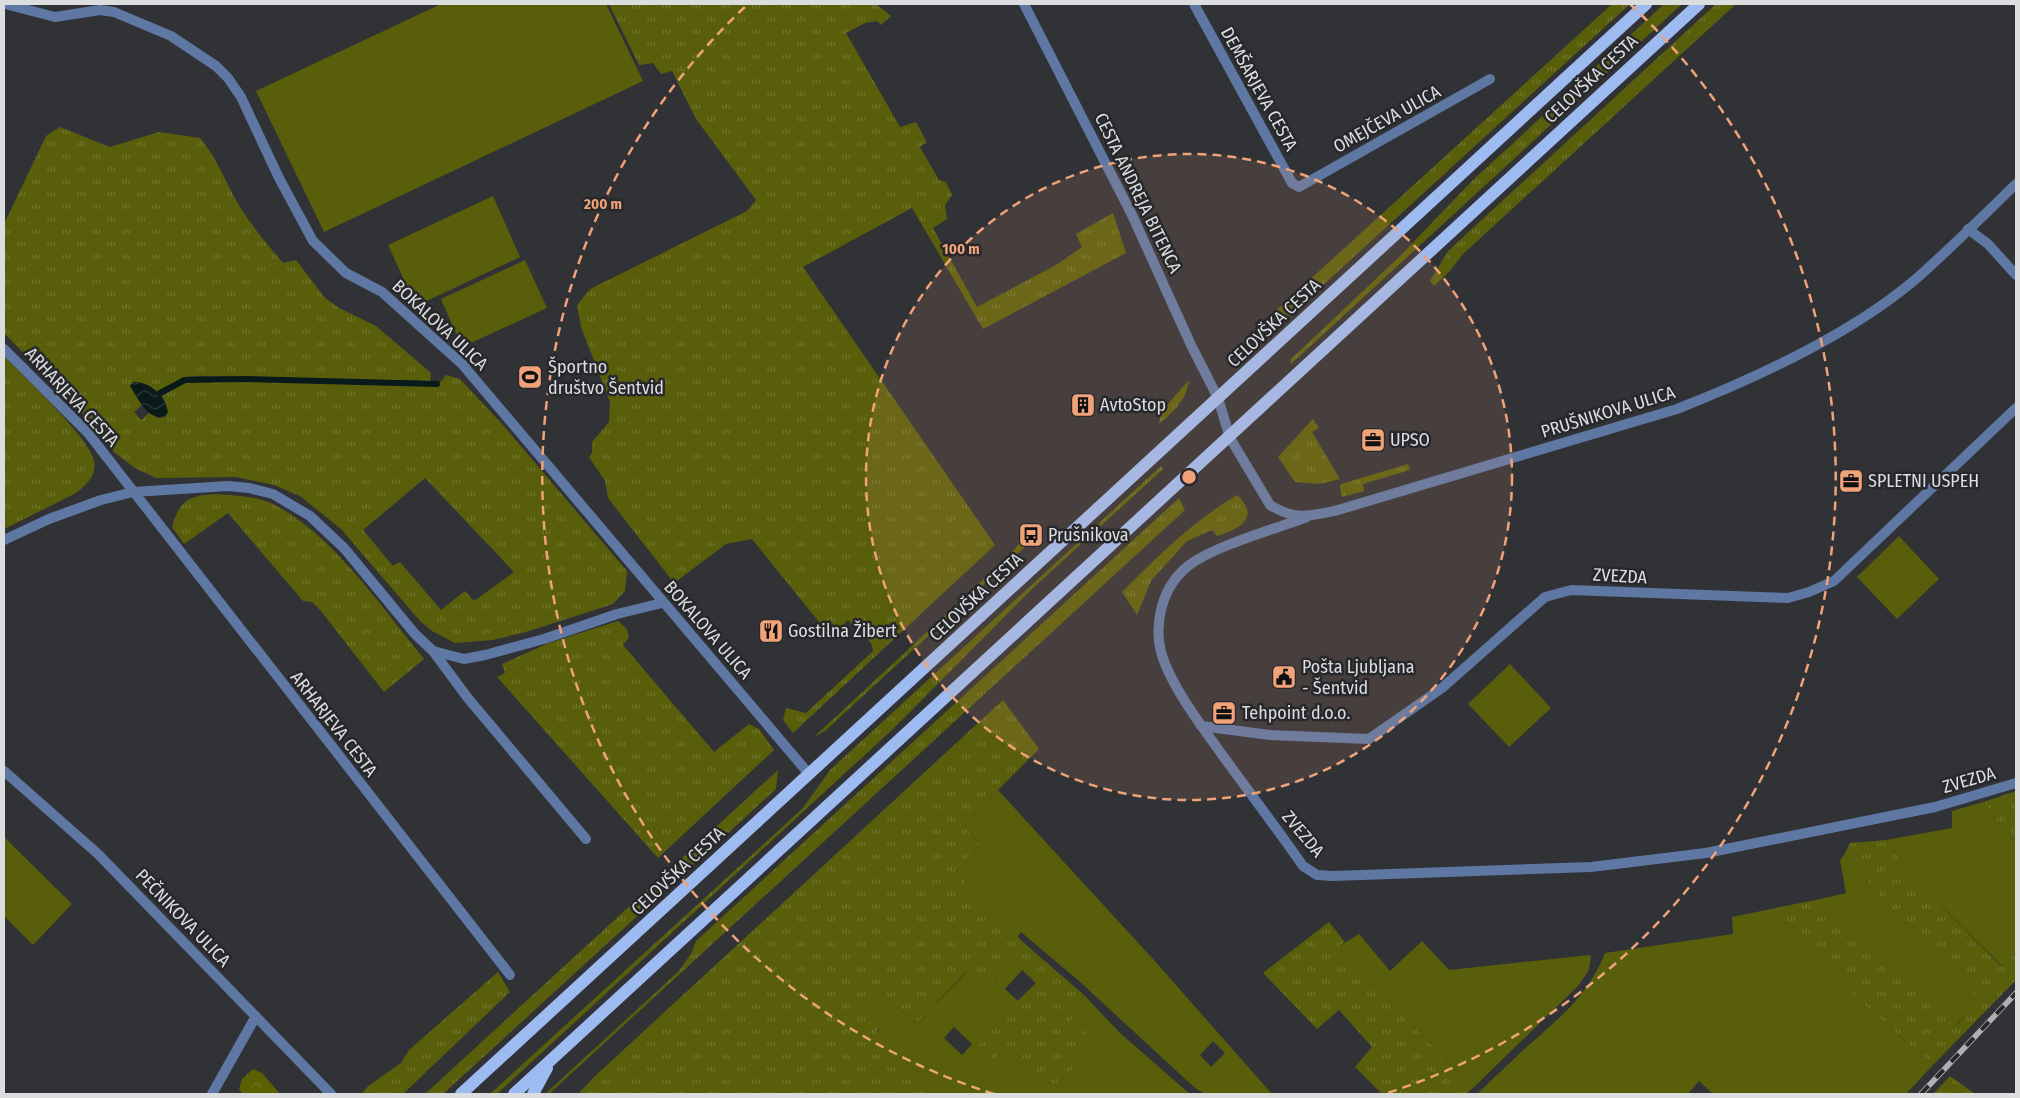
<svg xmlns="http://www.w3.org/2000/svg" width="2020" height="1098" font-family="'Fira Sans Condensed',sans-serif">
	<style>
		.grass { fill: url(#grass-tufts); fill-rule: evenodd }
		.forest { fill: url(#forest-crowns) }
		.green { fill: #595e0b; fill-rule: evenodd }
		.water { fill: url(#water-waves) }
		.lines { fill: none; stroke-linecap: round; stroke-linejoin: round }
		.stream { stroke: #0a1919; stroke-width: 6 }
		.minor { stroke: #5e77a3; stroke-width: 10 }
		.tertiary { stroke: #5e77a3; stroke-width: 10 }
		.primary { stroke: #9dbbf1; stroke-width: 12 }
		.rail-casing { stroke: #aeafb2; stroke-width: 5.5 }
		.rail { stroke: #27282b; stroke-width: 4; stroke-dasharray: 11; stroke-linecap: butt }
		.ring { fill: none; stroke: #f0a279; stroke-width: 2.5; stroke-dasharray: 9 6 }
		.labels { text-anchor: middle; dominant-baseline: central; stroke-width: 5; stroke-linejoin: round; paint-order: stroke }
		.street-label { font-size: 18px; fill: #dcdddf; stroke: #27282b }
		.poi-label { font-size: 18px; fill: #dcdddf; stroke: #27282b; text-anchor: start }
		.centre { fill: #f0a279; stroke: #27282b; stroke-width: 2.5 }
		.ring-label { font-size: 15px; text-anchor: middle; font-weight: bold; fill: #f0a279; stroke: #27282b; stroke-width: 5; stroke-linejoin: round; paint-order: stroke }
	</style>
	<defs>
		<pattern id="grass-tufts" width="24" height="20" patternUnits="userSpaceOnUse" patternTransform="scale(1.25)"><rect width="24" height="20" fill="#595e0b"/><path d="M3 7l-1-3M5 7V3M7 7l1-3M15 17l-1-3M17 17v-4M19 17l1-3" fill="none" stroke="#70752e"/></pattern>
		<pattern id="forest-crowns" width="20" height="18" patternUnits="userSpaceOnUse" patternTransform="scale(1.25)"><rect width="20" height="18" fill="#5b6000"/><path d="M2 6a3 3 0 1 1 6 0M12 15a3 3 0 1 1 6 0" fill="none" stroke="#727625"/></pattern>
		<pattern id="water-waves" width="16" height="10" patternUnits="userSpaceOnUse" patternTransform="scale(1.25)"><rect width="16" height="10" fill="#0a1919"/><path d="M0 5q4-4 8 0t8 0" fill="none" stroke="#2d3a3a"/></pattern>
	</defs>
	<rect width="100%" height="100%" fill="#303235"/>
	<path class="grass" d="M 609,4 L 876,4 L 891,16 L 881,25 L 877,21 L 865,23 L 846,33 L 900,127 L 916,122 L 927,142 L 920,147 L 939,180 L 946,182 L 952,195 L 945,205 L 947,219 L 933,228 L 977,307 L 1056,265 L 1082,247 L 1076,234 L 1113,213 L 1126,253 L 983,329 L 912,208 L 803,267 L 995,545 L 793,733 L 783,720 L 786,708 L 806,713 L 873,651 L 871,643 L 848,620 L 831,637 L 752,539 L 726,544 L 674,583 L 608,498 L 605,481 L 589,457 L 592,453 L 592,442 L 609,422 L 610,402 L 581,327 L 577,305 L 590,289 L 747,211 L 756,200 L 696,119 L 672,71 L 661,74 L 653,63 L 639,65 Z
		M 1612,4 L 1630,4 L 1275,329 L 1270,316 Z
		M 1664,4 L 1682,4 L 1291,364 L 1290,360 L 1399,257 L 1473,180 Z
		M 1716,4 L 1736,4 L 1463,254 L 1450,271 L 1434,286 L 1430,281 L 1448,251 Z
		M 60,127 L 110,147 L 159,132 L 200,138 C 216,157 225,180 237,202 C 250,224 267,244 283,263 L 296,260 L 325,298 L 339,308 L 376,326 L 431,373 L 430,381 L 198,376 L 183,377 L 158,392 L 138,382 L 130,386 L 142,405 L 134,412 L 141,420 L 149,413 L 160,418 L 166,404 L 162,396 L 186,382 L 252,381 L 437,386 L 446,375 L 460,379 L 502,424 L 627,571 L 625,591 L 613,604 L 526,632 L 493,640 L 455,643 L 432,631 L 420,621 L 341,529 L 300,496 L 274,485 L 236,477 L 156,478 L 135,468 L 114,452 L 92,424 L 4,333 L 4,224 L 46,136 ZM 425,478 L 514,572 L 474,601 L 465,591 L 441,610 L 400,562 L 393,566 L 363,530 Z
		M 4,356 C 23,377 90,437 94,461 C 97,475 86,485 76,493 L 4,529 Z
		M 1189,380 C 1186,401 1174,411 1159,424 L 1161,412 Z
		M 1313,419 L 1319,428 L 1312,432 L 1340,479 L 1320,484 L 1295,482 L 1278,457 Z
		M 1408,464 L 1410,470 L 1363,484 L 1364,491 L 1342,497 L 1340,487 L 1341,484 Z
		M 1161,466 L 1163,469 L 1032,589 L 894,728 L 497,1094 L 490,1094 L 803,808 L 830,770 Z
		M 217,494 C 236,496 256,496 273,504 C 333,534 382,608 424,659 L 384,692 L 321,611 L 312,602 L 303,601 L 228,513 L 184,544 L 172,527 C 180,499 189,496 217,494 Z
		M 1237,495 C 1261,517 1240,529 1217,536 L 1212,530 L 1187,541 L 1151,581 L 1137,615 L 1122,592 C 1158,556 1193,521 1237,495 Z
		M 1179,498 L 1185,510 L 549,1094 L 545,1094 L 679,971 L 692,952 L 696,941 Z
		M 1022,541 L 1026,546 L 825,731 L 814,737 L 1002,562 Z
		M 618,621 L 627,629 L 629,637 L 623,645 L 714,752 L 749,724 L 759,729 L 774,750 L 658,858 L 497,677 L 505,673 L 502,664 L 549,643 Z
		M 1003,700 L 1039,749 L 964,824 L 980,845 L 956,872 L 1024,943 L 1084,995 L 1071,1021 L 1095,1039 L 1076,1066 L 1054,1086 L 1022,1065 L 1006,1050 L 989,1063 L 974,1049 L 1009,1009 L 1036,983 L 1014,962 L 986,987 L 966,972 L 916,1024 L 881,992 L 882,1027 L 876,1032 L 924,1079 L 943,1094 L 578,1094 L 594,1077 Z
		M 778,770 L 776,789 L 443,1094 L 425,1094 Z
		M 2016,791 L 2016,843 L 1983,802 Z
		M 1886,840 L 1916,880 L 2002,967 L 2016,952 L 2016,980 L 1933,1065 L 1853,995 L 1771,909 L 1820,899 L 1957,1025 L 1979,1000 L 1896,914 L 1844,855 L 1850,843 Z
		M 1329,922 L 1345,942 L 1338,947 L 1473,1088 L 1466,1094 L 1382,1094 L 1355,1067 L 1372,1047 L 1339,1010 L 1317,1029 L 1263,973 Z
		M 498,972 L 510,992 L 403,1094 L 362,1094 L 367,1087 L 401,1063 L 409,1050 Z
		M 1950,1076 L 1975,1094 L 1933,1094 Z"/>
	<path class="forest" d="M 253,1069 L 262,1073 L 280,1094 L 243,1094 L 239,1089 L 242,1079 Z"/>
	<path class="green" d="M 441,4 L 606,4 L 643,81 L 324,232 L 256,91 Z
		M 493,196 L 520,257 L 416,306 L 388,245 Z
		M 525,260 L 547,308 L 462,347 L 441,299 Z
		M 1899,536 L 1939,579 L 1897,619 L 1857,577 Z
		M 1510,664 L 1551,708 L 1509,747 L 1468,704 Z
		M 998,790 L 1153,959 L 1272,1094 L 1205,1094 L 1195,1088 L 1079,981 L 1021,932 L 1017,937 L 956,872 L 980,845 L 964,824 ZM 1213,1041 L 1225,1053 L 1211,1067 L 1200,1055 Z
		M 1983,802 L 2016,843 L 2016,952 L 2003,967 L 1916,880 L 1886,840 L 1952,828 L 1952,811 Z
		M 4,837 L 72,904 L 33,945 L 4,916 Z
		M 1844,855 L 1896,914 L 1980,1000 L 1956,1025 L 1820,899 L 1846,893 L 1840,860 Z
		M 1771,909 L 1853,995 L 1933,1065 L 1906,1094 L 1713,1094 L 1699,1081 L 1688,1094 L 1477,1094 C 1491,1081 1505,1067 1519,1054 C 1554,1022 1587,999 1605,953 L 1733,934 L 1732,917 Z
		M 1359,934 L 1390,971 L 1422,941 L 1449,970 L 1591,955 L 1589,970 L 1578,986 L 1473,1088 L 1338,947 Z
		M 1014,962 L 1023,969 L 1005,989 L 1018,1001 L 974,1049 L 989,1063 L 1006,1050 L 1022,1065 L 1054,1086 L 1076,1066 L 1094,1039 L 1071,1021 L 1084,995 L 1121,1034 L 1190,1094 L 943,1094 L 924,1079 L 876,1033 L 882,1027 L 866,1003 L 881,992 L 916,1024 L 967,972 L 986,987 ZM 954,1027 L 972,1044 L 962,1055 L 944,1038 Z"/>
	<path class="water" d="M 133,382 C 150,381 165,396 168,412 L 165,417 C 148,421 138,398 130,386 Z"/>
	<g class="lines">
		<path class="stream" d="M 160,393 L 185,380 L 242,379 L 437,384"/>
		<path class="minor" d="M 5,4 L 55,17 L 100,10 L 114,12 L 171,36 L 216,66 L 228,78 L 241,97 L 279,178 L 313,241 L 346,273 L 382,292 L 462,364 L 809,774
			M 1194,4 L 1292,183 L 1299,187 L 1490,79
			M 1968,229 L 1988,244 L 2016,275
			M 4,349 L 88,433 L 510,975
			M 1218,398 L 1230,438 L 1270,505 C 1295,521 1311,516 1338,510 L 1677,409 C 1756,378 1852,334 1917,278 C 1951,248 1984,215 2016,184
			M 1307,517 C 1275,529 1214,546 1188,566 C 1159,589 1151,633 1166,666 C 1179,697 1204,729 1223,756 C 1250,793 1277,829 1303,866 L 1317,875 L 1333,876 L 1591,867 L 1706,853 L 1935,807 L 2016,783
			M 4,540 L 49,519 L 101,500 L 133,492 L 228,486 L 249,488 L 273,494 L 310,516 L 344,548 L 415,634 L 433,651 L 464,659 L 485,655 L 544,639 L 617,614 L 662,603
			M 433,651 L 467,697 L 586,839
			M 1201,726 L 1270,735 L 1369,739 L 1442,688 L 1545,597 L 1571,590 L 1788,598 L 1809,592 L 1834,581 L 2016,408
			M 4,771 L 98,854 L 331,1094
			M 212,1094 L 256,1016"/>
		<path class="tertiary" d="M 1024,4 L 1132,215 L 1191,345 L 1218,398"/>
		<path class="primary" d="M 461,1094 L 1646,4
			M 514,1094 L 1699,4
			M 533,1094 L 547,1068"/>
		<defs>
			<path id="rail" d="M 1921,1094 L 2016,993"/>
		</defs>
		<use href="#rail" class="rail-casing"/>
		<use href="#rail" class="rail"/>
	</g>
	<circle cx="1189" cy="477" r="323" fill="#f0a279" fill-opacity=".12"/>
	<g class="ring">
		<circle cx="1189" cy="477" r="323"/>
		<path d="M994 1094A647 647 0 0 1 748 4M1630 4A647 647 0 0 1 1384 1094"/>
	</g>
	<defs>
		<symbol id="stadium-square" viewBox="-11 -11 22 22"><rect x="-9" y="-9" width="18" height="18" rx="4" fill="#f0a279" stroke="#27282b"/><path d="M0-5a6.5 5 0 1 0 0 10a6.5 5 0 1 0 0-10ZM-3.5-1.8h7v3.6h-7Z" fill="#111"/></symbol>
		<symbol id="building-square" viewBox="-11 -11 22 22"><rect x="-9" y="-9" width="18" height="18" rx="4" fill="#f0a279" stroke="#27282b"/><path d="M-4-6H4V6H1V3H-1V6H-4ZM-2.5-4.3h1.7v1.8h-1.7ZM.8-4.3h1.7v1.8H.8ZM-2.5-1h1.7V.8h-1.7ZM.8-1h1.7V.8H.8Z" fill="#111"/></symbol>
		<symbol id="office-square" viewBox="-11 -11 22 22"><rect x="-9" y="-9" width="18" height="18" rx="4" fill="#f0a279" stroke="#27282b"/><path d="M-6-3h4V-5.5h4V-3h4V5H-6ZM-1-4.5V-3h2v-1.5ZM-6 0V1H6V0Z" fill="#111"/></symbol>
		<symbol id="bus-square" viewBox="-11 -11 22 22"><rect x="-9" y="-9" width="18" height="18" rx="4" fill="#f0a279" stroke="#27282b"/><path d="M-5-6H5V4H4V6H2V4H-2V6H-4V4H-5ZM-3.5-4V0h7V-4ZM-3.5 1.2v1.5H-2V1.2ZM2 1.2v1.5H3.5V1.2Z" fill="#111"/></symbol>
		<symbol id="restaurant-square" viewBox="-11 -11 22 22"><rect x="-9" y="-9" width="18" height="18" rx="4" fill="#f0a279" stroke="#27282b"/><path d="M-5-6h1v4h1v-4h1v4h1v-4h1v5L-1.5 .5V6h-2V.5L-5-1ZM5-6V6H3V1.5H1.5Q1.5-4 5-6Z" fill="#111"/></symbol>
		<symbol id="civic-square" viewBox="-11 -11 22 22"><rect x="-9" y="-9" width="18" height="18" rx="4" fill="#f0a279" stroke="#27282b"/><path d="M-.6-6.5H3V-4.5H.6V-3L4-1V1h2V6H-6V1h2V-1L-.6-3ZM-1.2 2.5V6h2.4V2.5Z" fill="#111"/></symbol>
	</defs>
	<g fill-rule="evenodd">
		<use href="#stadium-square" x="516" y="363" width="28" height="28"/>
		<use href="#building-square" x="1069" y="391" width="28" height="28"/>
		<use href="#office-square" x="1359" y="426" width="28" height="28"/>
		<use href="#office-square" x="1837" y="467" width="28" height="28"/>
		<use href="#bus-square" x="1017" y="521" width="28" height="28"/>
		<use href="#restaurant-square" x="757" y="617" width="28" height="28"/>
		<use href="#civic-square" x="1270" y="663" width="28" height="28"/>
		<use href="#office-square" x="1210" y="699" width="28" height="28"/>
	</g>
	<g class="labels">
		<g class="street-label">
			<text transform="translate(1591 79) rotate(-43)">CELOVŠKA CESTA</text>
			<text transform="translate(1259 89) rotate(61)">DEMŠARJEVA CESTA</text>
			<text transform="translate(1387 119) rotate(-29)">OMEJČEVA ULICA</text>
			<text transform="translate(1138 193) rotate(64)">CESTA ANDREJA BITENCA</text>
			<text transform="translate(1274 323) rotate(-43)">CELOVŠKA CESTA</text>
			<text transform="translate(440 325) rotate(43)">BOKALOVA ULICA</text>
			<text transform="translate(72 397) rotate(47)">ARHARJEVA CESTA</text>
			<text transform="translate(1608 412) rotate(-17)">PRUŠNIKOVA ULICA</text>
			<text transform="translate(1620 576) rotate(3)">ZVEZDA</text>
			<text transform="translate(976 597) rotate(-43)">CELOVŠKA CESTA</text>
			<text transform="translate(708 630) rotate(49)">BOKALOVA ULICA</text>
			<text transform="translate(334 724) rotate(52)">ARHARJEVA CESTA</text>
			<text transform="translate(1969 780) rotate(-16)">ZVEZDA</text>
			<text transform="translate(1303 834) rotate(50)">ZVEZDA</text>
			<text transform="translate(678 871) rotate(-43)">CELOVŠKA CESTA</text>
			<text transform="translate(183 918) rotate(46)">PEČNIKOVA ULICA</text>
		</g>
		<g class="poi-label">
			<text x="548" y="367">Športno<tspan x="548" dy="21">društvo Šentvid</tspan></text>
			<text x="1100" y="405">AvtoStop</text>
			<text x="1390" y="440">UPSO</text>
			<text x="1868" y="481">SPLETNI USPEH</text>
			<text x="1048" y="535">Prušnikova</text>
			<text x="788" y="631">Gostilna Žibert</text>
			<text x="1302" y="667">Pošta Ljubljana<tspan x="1302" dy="21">- Šentvid</tspan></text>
			<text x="1242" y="713">Tehpoint d.o.o.</text>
		</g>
	</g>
	<circle cx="1189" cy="477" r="8" class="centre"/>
	<g class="ring-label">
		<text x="603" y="209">200 m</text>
		<text x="961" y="254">100 m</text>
	</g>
	<rect width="2020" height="1098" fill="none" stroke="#dcdddf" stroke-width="10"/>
</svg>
